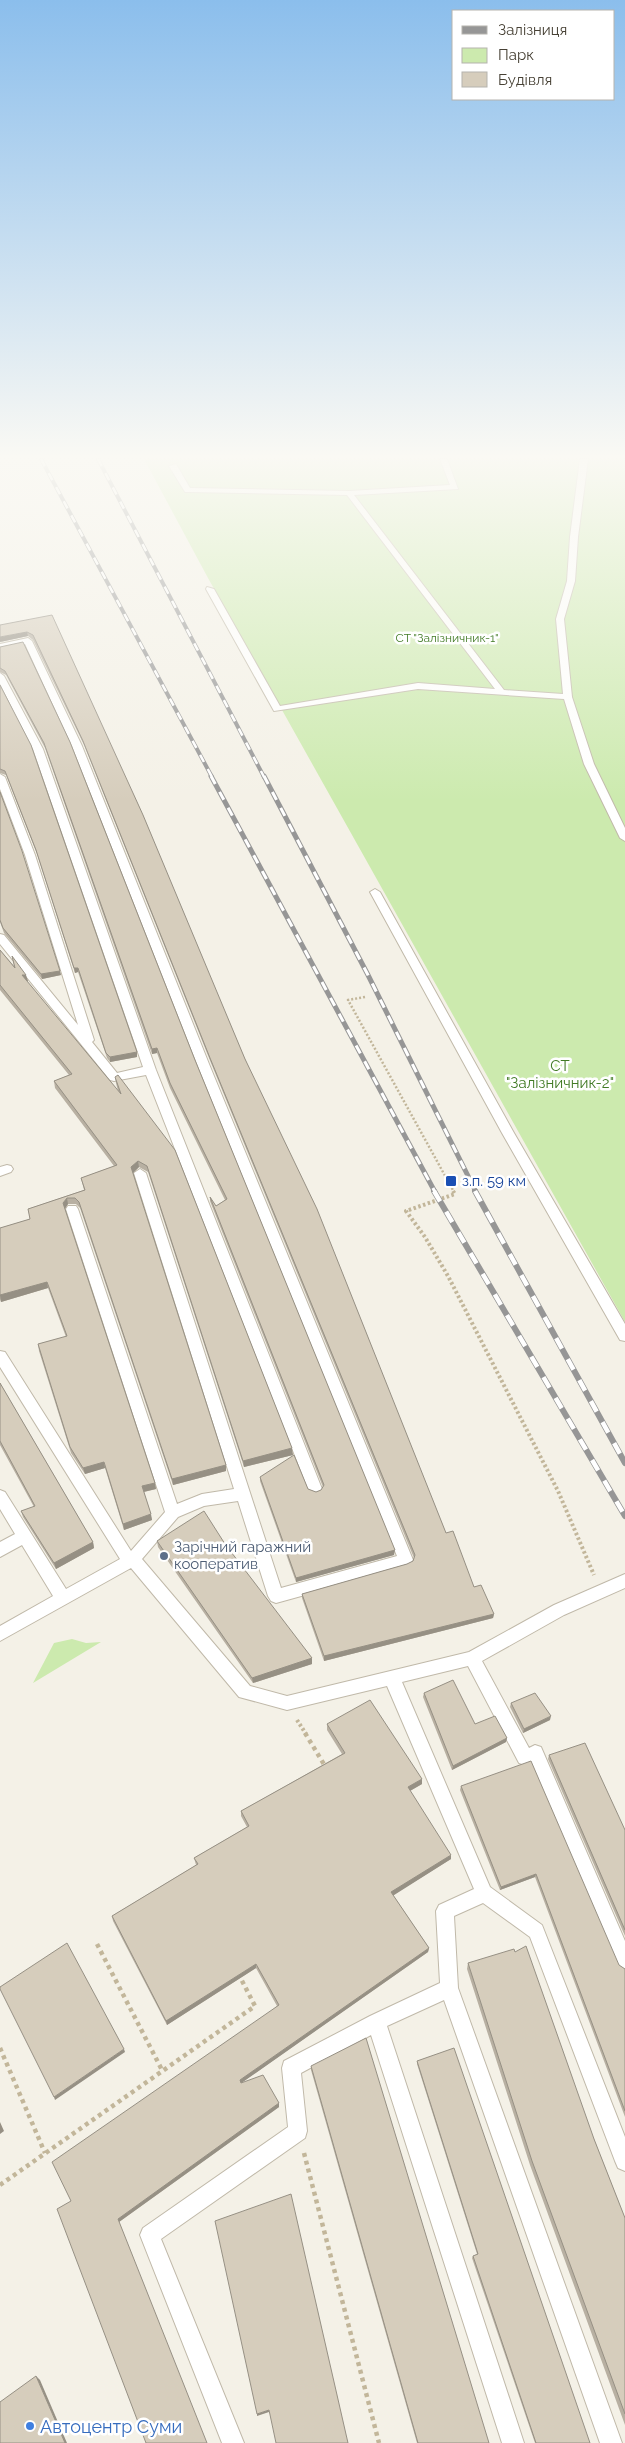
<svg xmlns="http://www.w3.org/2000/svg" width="625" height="2443" font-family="Raleway,sans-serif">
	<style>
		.green { fill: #cceaae }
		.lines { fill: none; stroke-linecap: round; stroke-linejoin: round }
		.service-casing { stroke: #c0b9a9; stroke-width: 2 }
		.path-far2 { stroke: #c2b69a; stroke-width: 2.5; stroke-dasharray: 2 2; stroke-linecap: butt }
		.path-far1 { stroke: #c2b69a; stroke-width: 4; stroke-dasharray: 2.5 2.5; stroke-linecap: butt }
		.path { stroke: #c2b69a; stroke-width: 4.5; stroke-dasharray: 4 4; stroke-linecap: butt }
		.service { fill: #fff; fill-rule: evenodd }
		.rail-far2-casing { stroke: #969696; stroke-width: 4 }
		.rail-far1-casing { stroke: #969696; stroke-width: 5 }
		.rail-casing { stroke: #969696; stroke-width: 6 }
		.rail-far2 { stroke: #fff; stroke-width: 2.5; stroke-dasharray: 8; stroke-linecap: butt }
		.rail-far1 { stroke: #fff; stroke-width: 3; stroke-dasharray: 9; stroke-linecap: butt }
		.rail { stroke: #fff; stroke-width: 4.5; stroke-dasharray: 12; stroke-linecap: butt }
		.wall { fill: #b8b0a2 }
		.shaded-wall { fill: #969084 }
		.building { fill: #d6cdbc; stroke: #969084 }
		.transit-dot { fill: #1a4fb4; stroke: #fff; stroke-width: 2 }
		.service-dot { fill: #5c6f8a; stroke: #fff; stroke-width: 2 }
		.shop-dot { fill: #3f7fe0; stroke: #fff; stroke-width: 2 }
		.labels { text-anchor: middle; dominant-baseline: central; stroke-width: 5; stroke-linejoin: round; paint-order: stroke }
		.far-park-label { font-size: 12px; fill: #427b26; stroke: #fff }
		.park-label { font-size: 15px; fill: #427b26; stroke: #fff }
		.transit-label { font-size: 15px; fill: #164399; stroke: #fff; text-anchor: start }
		.service-label { font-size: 15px; fill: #4e5e75; stroke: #fff; text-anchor: start }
		.near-shop-label { font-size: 18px; fill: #366cbe; stroke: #fff; text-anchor: start }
	</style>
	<rect width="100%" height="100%" fill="#f4f1e7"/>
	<path class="green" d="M 144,459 L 625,459 L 625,1322 L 208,578 Z
		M 72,1639 L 86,1643 L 101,1642 L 33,1683 L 54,1643 Z"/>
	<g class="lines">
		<defs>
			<path id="service" d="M 440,459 L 447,459 L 458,489 L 354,495 L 504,690 L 563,694 L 556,619 L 567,581 L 570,537 L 580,459 L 588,459 L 578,537 L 575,581 L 564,619 L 572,697 L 594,764 L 625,828 L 625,841 L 620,838 L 584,764 L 564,699 L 418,689 L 274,711 L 206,589 L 207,587 L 214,589 L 280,706 L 418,683 L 495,689 L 347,495 L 188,492 L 185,492 L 169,466 L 176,464 L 190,488 L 349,491 L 450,485 Z
				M 28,638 L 32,641 L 82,746 L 209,1064 L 413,1560 L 411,1565 L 406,1567 L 276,1603 L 271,1601 L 268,1596 L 238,1501 L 204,1506 L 178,1517 L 142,1559 L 250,1686 L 287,1696 L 469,1652 L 554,1605 L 625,1574 L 625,1588 L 564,1615 L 482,1661 L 529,1748 L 535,1745 L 541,1747 L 625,1941 L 625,1971 L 619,1968 L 531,1762 L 525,1765 L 519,1763 L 468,1666 L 402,1682 L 490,1887 L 542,1925 L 625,2137 L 625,2171 L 618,2168 L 615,2161 L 530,1937 L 483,1903 L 454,1916 L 458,1988 L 622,2443 L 600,2443 L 444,2000 L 387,2026 L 524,2443 L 502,2443 L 371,2035 L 301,2073 L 307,2131 L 305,2138 L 161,2239 L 244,2443 L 222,2443 L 140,2235 L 143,2228 L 288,2127 L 282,2068 L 284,2061 L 370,2016 L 440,1983 L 436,1911 L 439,1905 L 474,1889 L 387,1686 L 287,1710 L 239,1697 L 131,1568 L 0,1641 L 0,1626 L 53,1596 L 22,1545 L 0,1557 L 0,1542 L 15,1534 L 0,1509 L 0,1490 L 5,1492 L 66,1589 L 120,1559 L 0,1367 L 0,1351 L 5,1352 L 131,1551 L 165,1512 L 66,1209 L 68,1206 L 76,1206 L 78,1209 L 177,1504 L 202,1494 L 234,1489 L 134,1173 L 140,1169 L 146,1173 L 281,1588 L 397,1556 L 197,1064 L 72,746 L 25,644 L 0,650 L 0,644 Z
				M 0,673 L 4,676 L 43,749 L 156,1070 L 322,1489 L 320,1493 L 315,1495 L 310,1493 L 308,1489 L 146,1075 L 114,1081 L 110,1080 L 0,944 L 0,934 L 4,935 L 78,1025 L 25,855 L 0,789 L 0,774 L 5,777 L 35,855 L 94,1040 L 92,1042 L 117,1073 L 143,1067 L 33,749 L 0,684 Z
				M 375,889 L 380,892 L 514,1133 L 625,1324 L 625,1341 L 620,1340 L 502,1133 L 370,892 Z
				M 7,1165 L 11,1166 L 13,1169 L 11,1172 L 0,1176 L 0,1167 Z"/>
		</defs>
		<use href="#service" class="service-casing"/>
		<path class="path-far2" d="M 365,997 L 348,1000 L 454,1192"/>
		<path class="path-far1" d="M 453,1191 L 455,1194 L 406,1211 L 425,1237 L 448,1276 L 558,1491 L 594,1575
			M 297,1720 L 306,1734"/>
		<path class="path" d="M 305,1733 L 325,1766
			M 97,1944 L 162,2070
			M 0,2048 L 45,2153
			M 304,2153 L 379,2443
			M 0,2185 L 255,2006 L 239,1975"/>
		<use href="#service" class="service"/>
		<defs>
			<path id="rail-far2" d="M 41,459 L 212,777
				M 98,459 L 264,777"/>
			<path id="rail-far1" d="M 211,776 L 435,1192
				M 264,776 L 368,975 L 476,1192"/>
			<path id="rail" d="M 434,1191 L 625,1516
				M 475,1191 L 625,1463"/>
		</defs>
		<use href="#rail-far2" class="rail-far2-casing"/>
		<use href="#rail-far1" class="rail-far1-casing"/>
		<use href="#rail" class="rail-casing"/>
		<use href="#rail-far2" class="rail-far2"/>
		<use href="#rail-far1" class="rail-far1"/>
		<use href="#rail" class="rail"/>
	</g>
	<path class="wall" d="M 52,615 L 245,1059 L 446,1533 L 474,1587 L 494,1614 L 493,1618 L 324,1661 L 302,1598 L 302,1594 L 407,1564 L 413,1561 L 414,1558 L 211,1063 L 84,745 L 33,640 L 28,636 L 0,642 Z
		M 0,647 L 195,1060 L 394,1555 L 296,1582 L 260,1481 L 260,1477 L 308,1489 L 316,1492 L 321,1490 L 323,1487 L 210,1201 L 210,1197 L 216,1206 L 225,1200 L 170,1088 L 157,1053 L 152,1054 L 45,748 L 6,675 L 0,672 Z
		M 0,685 L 137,1057 L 110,1062 L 107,1058 L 78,972 L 75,973 L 37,854 L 6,775 L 0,773 Z
		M 0,792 L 61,975 L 42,979 L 4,933 L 0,922 Z
		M 0,950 L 14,966 L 12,956 L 28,981 L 26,981 L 118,1091 L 116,1083 L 115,1077 L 293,1455 L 244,1467 L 148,1172 L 139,1167 L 133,1173 L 226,1471 L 173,1485 L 80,1208 L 76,1204 L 68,1204 L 65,1209 L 155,1483 L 156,1489 L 144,1492 L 152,1520 L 124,1530 L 105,1468 L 85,1474 L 71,1453 L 39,1351 L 38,1344 L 66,1337 L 48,1288 L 1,1302 L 0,1299 L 0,1228 L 30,1219 L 28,1209 L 84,1190 L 81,1178 L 114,1166 L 55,1088 L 54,1081 L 69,1075 L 0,990 Z
		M 0,1383 L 93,1542 L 94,1548 L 56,1569 L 23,1517 L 21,1511 L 34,1507 L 0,1445 Z
		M 157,1541 L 225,1544 L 312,1664 L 253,1683 L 158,1547 Z
		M 424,1693 L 475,1724 L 507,1738 L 506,1742 L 452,1770 L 423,1697 Z
		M 511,1703 L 550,1720 L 523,1733 L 510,1707 Z
		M 327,1724 L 422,1784 L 410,1791 L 451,1859 L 393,1895 L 429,1948 L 428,1952 L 241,2083 L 279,2107 L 119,2222 L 71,2201 L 277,2006 L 256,1968 L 167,2025 L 113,1921 L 112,1916 L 196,1865 L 194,1858 L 247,1827 L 241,1816 L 241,1811 L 342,1754 L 327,1730 Z
		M 549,1755 L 625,1830 L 625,1936 L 548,1759 Z
		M 461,1786 L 619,1965 L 625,1969 L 625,2117 L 535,1877 L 500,1890 L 460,1790 Z
		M 468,1963 L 594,2139 L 625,2218 L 625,2425 L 530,2165 L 467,1969 Z
		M 417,2061 L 590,2443 L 535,2443 L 472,2258 L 473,2256 L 477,2254 L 417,2064 Z
		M 311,2066 L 489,2443 L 417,2443 L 311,2070 Z"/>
	<path class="shaded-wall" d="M 27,632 L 28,636 L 0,642 L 0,637 Z
		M 74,968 L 78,968 L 78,972 L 75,973 Z
		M 60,971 L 61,975 L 42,979 L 41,974 Z
		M 22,975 L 26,975 L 28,981 L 23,982 Z
		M 157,1048 L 157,1053 L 152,1054 L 152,1049 Z
		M 137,1052 L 137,1057 L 110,1062 L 110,1057 Z
		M 138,1161 L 139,1167 L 132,1174 L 131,1167 Z
		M 67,1198 L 68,1204 L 64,1210 L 63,1203 Z
		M 47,1282 L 48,1288 L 1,1302 L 0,1295 Z
		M 292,1448 L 293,1455 L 244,1467 L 243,1461 Z
		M 104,1462 L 105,1468 L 85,1474 L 83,1468 Z
		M 226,1465 L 226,1471 L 173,1485 L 172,1479 Z
		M 155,1483 L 156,1489 L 143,1492 L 142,1486 Z
		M 151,1514 L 152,1520 L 124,1530 L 123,1524 Z
		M 93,1542 L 94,1548 L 56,1569 L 54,1563 Z
		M 395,1550 L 394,1555 L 296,1582 L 296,1578 Z
		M 494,1614 L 493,1618 L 324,1661 L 324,1656 Z
		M 312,1658 L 312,1664 L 253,1683 L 252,1678 Z
		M 551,1716 L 550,1720 L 523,1733 L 524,1729 Z
		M 507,1738 L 506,1742 L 452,1770 L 453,1766 Z
		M 422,1779 L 422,1784 L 408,1792 L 408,1787 Z
		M 451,1855 L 451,1859 L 391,1897 L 391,1892 Z
		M 536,1874 L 535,1877 L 500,1890 L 501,1887 Z
		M 429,1948 L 428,1952 L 240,2084 L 240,2080 Z
		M 256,1964 L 256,1968 L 167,2025 L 166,2021 Z
		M 124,2049 L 125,2052 L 55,2100 L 54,2097 Z
		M 279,2103 L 279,2107 L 119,2222 L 118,2219 Z
		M 0,2122 L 4,2131 L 0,2134 Z
		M 36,2376 L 40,2380 L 67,2443 L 65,2443 Z
		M 269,2410 L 269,2412 L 257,2416 L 257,2414 Z"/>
	<path class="building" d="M 52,615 L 143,815 L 245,1059 L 317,1209 L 446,1533 L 453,1531 L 474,1587 L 481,1585 L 494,1614 L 324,1656 L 302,1594 L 407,1564 L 413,1561 L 415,1555 L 210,1058 L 83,741 L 33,635 L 27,632 L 0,637 L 0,625 Z
		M 23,642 L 70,742 L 195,1060 L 395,1550 L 296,1578 L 260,1477 L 294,1455 L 308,1489 L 316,1492 L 321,1490 L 324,1485 L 210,1197 L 216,1206 L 227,1199 L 170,1083 L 157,1048 L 152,1049 L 44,743 L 5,671 L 0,668 L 0,647 Z
		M 0,685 L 31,745 L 137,1052 L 110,1057 L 106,1053 L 78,968 L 74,968 L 36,850 L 5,771 L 0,769 Z
		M 0,792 L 22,851 L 60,971 L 41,974 L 3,928 L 0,920 Z
		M 0,950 L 15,968 L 12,956 L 26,975 L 22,975 L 121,1094 L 115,1077 L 118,1075 L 175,1150 L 292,1448 L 243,1461 L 147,1166 L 138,1161 L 131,1167 L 226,1465 L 172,1479 L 79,1202 L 75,1198 L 67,1198 L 63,1203 L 155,1483 L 142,1486 L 151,1514 L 123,1524 L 104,1462 L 83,1468 L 70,1447 L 38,1344 L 67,1336 L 47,1282 L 0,1295 L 0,1228 L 30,1219 L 28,1209 L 85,1190 L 81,1178 L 117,1165 L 54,1081 L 72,1074 L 0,985 Z
		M 0,1383 L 93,1542 L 54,1563 L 21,1511 L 35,1506 L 0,1441 Z
		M 204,1511 L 225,1544 L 312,1658 L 252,1678 L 157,1541 Z
		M 453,1680 L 475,1724 L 495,1716 L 507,1738 L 453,1766 L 424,1693 Z
		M 535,1693 L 551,1716 L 524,1729 L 511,1703 Z
		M 370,1700 L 422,1779 L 408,1787 L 451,1855 L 391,1892 L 429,1948 L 240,2080 L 241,2083 L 263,2075 L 279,2103 L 118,2219 L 207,2443 L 146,2443 L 57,2209 L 71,2201 L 52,2162 L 279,2005 L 256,1964 L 166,2021 L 112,1916 L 198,1864 L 194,1858 L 249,1826 L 241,1811 L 345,1753 L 327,1724 Z
		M 585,1743 L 625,1830 L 625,1930 L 549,1755 Z
		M 531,1761 L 619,1965 L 625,1969 L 625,2111 L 536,1874 L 501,1887 L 461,1786 Z
		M 67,1943 L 124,2049 L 54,2097 L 0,1989 L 0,1987 Z
		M 526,1946 L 594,2139 L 625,2218 L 625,2414 L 532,2161 L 468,1963 L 514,1949 L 515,1952 Z
		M 366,2038 L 489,2443 L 418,2443 L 311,2066 Z
		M 454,2048 L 590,2443 L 536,2443 L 473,2256 L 478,2254 L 417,2061 Z
		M 291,2194 L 348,2443 L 276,2443 L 269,2410 L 257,2414 L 215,2221 Z
		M 36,2376 L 65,2443 L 0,2443 L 0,2402 Z"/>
	<linearGradient id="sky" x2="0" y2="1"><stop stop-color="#8bbeec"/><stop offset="0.57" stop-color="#faf9f4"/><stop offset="1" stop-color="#faf9f4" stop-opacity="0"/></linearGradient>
	<rect width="625" height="801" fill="url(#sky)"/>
	<rect class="transit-dot" x="445" y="1175" width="12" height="12" rx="2.5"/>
	<circle class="service-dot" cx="164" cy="1556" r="5"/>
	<circle class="shop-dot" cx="30" cy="2426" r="5"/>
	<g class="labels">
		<g class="far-park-label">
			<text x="447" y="638">СТ "Залізничник-1"</text>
		</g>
		<g class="park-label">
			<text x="560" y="1066">СТ<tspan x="560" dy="17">"Залізничник-2"</tspan></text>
		</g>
		<g class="transit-label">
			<text x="462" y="1181">з.п. 59 км</text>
		</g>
		<g class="service-label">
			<text x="174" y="1547">Зарічний гаражний<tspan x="174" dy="17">кооператив</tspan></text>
		</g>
		<g class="near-shop-label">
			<text x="40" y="2426">Автоцентр Суми</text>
		</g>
	</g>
	<rect x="452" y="10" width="162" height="90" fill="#ffffff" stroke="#b5b3ae"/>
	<rect x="462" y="26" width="25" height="8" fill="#969696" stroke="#b5b3ae"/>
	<text x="498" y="35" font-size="15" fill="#474135">Залізниця</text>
	<rect x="462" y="48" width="25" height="15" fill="#cceaae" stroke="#b5b3ae"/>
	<text x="498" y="60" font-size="15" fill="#474135">Парк</text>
	<rect x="462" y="72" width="25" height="15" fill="#d6cdbc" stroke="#b5b3ae"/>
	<text x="498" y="85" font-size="15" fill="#474135">Будівля</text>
</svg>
